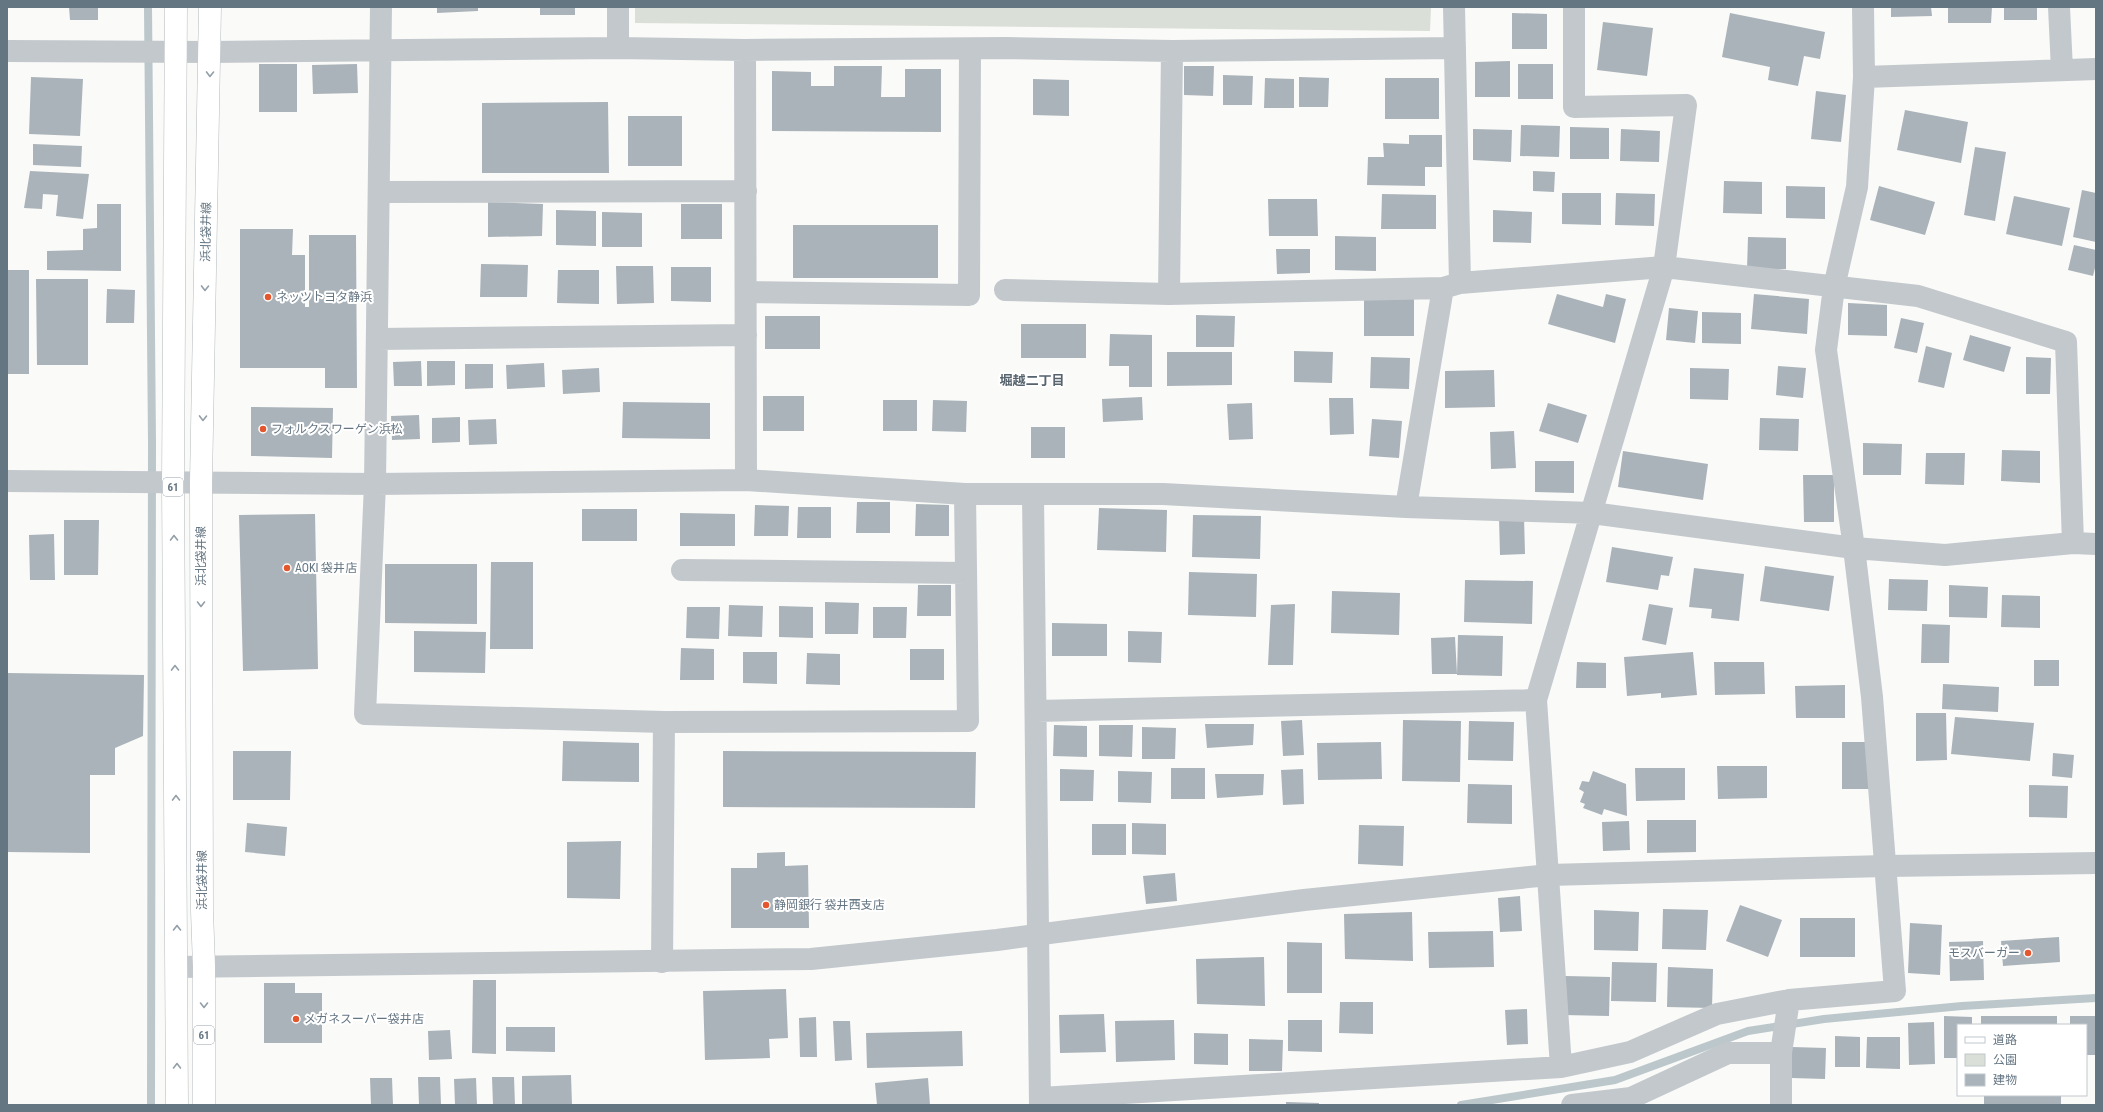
<svg xmlns="http://www.w3.org/2000/svg" width="2103" height="1112" font-family="'Roboto Condensed','Noto Sans JP',sans-serif">
	<style>
		.green { fill: #dadfd7 }
		.lines { fill: none; stroke-linecap: round; stroke-linejoin: round }
		.stream { stroke: #bbc7cb; stroke-width: 8 }
		.building { fill: #aab3b9 }
		.primary-casing { stroke: #b5babe; stroke-width: 23 }
		.minor { stroke: #c3c8cc; stroke-width: 22 }
		.tertiary { stroke: #c3c8cc; stroke-width: 22 }
		.primary { stroke: #fff; stroke-width: 22 }
		.oneway { stroke: #939fa8 }
		.poi-dot { fill: #e4572e; stroke: #fff; stroke-width: 1.5 }
		.labels { text-anchor: middle; dominant-baseline: central; stroke-width: 4; stroke-linejoin: round; paint-order: stroke }
		.shield { fill: #fff; stroke: #939fa8; stroke-width: 1 }
		.shield-label { font-size: 11px; font-weight: bold; fill: #657683 }
		.street-label { font-size: 12px; fill: #657683; stroke: #fff }
		.poi-label { font-size: 12px; fill: #657683; stroke: #fff; text-anchor: start }
		.neighbourhood-label { font-size: 13px; font-weight: bold; fill: #57646e; stroke: #fff }
	</style>
	<rect width="100%" height="100%" fill="#fafaf8"/>
	<path class="green" d="M 635,7 L 1431,7 L 1430,31 L 635,23 Z"/>
	<g class="lines">
		<path class="stream" d="M 148,7 L 152,442 L 151,1105
			M 1461,1105 L 1615,1080 L 1748,1031 L 1824,1019 L 1962,1006 L 2096,998"/>
	</g>
	<path class="building" d="M 69,7 L 98,7 L 98,20 L 70,20 Z
		M 437,7 L 478,7 L 478,11 L 437,13 Z
		M 540,7 L 575,7 L 575,15 L 540,15 Z
		M 1891,7 L 1931,7 L 1932,16 L 1891,17 Z
		M 1948,7 L 1992,7 L 1991,23 L 1948,23 Z
		M 2004,7 L 2037,7 L 2037,20 L 2004,20 Z
		M 1512,13 L 1547,14 L 1547,49 L 1512,49 Z
		M 1730,13 L 1825,32 L 1820,59 L 1804,56 L 1798,86 L 1768,80 L 1770,67 L 1722,57 Z
		M 1603,22 L 1653,28 L 1647,76 L 1597,70 Z
		M 1510,61 L 1510,97 L 1475,97 L 1475,62 Z
		M 259,64 L 297,64 L 297,112 L 259,112 Z
		M 357,64 L 358,93 L 313,94 L 312,65 Z
		M 1518,64 L 1553,64 L 1553,99 L 1518,99 Z
		M 834,66 L 882,66 L 881,97 L 905,97 L 905,69 L 941,69 L 941,132 L 772,131 L 772,71 L 811,72 L 811,86 L 834,86 Z
		M 1184,66 L 1214,66 L 1213,96 L 1184,95 Z
		M 1223,75 L 1253,76 L 1252,105 L 1223,105 Z
		M 31,77 L 83,79 L 80,136 L 29,134 Z
		M 1299,77 L 1329,78 L 1328,107 L 1299,107 Z
		M 1265,78 L 1294,79 L 1294,108 L 1264,108 Z
		M 1385,78 L 1439,78 L 1439,119 L 1385,119 Z
		M 1033,79 L 1069,80 L 1069,116 L 1033,115 Z
		M 1816,91 L 1846,95 L 1841,142 L 1811,139 Z
		M 608,102 L 609,173 L 482,173 L 482,103 Z
		M 1905,110 L 1968,122 L 1961,163 L 1897,150 Z
		M 628,116 L 682,116 L 682,166 L 628,166 Z
		M 1521,125 L 1560,126 L 1559,157 L 1520,156 Z
		M 1570,127 L 1609,128 L 1609,159 L 1570,159 Z
		M 1473,129 L 1512,130 L 1511,162 L 1473,160 Z
		M 1621,129 L 1660,131 L 1659,162 L 1620,161 Z
		M 1409,135 L 1442,135 L 1442,167 L 1425,167 L 1425,186 L 1367,185 L 1368,157 L 1384,157 L 1383,143 L 1409,144 Z
		M 33,144 L 82,146 L 81,167 L 33,165 Z
		M 1975,147 L 2006,152 L 1995,221 L 1964,215 Z
		M 30,171 L 89,174 L 83,219 L 56,216 L 58,195 L 43,194 L 42,209 L 24,208 Z
		M 1533,171 L 1555,172 L 1554,192 L 1533,191 Z
		M 1724,181 L 1762,182 L 1762,214 L 1723,213 Z
		M 1786,186 L 1825,187 L 1825,219 L 1786,218 Z
		M 1879,186 L 1935,202 L 1925,235 L 1870,220 Z
		M 2082,190 L 2096,193 L 2096,242 L 2073,237 Z
		M 1562,193 L 1601,193 L 1601,225 L 1562,224 Z
		M 1616,193 L 1655,194 L 1654,226 L 1615,225 Z
		M 1382,194 L 1436,195 L 1436,229 L 1381,229 Z
		M 2014,196 L 2070,208 L 2062,246 L 2006,234 Z
		M 1268,199 L 1317,199 L 1318,236 L 1269,236 Z
		M 488,202 L 543,204 L 542,236 L 488,237 Z
		M 97,204 L 121,204 L 121,271 L 47,270 L 47,251 L 83,250 L 83,229 L 97,228 Z
		M 681,204 L 722,204 L 722,239 L 681,239 Z
		M 556,210 L 596,211 L 596,246 L 556,245 Z
		M 1493,210 L 1532,212 L 1531,243 L 1493,242 Z
		M 602,212 L 642,213 L 642,247 L 602,247 Z
		M 793,225 L 938,225 L 938,278 L 793,278 Z
		M 240,229 L 293,229 L 292,255 L 305,255 L 305,307 L 309,307 L 309,235 L 356,235 L 357,388 L 325,388 L 325,368 L 240,368 Z
		M 1335,236 L 1376,237 L 1376,271 L 1335,270 Z
		M 1748,237 L 1786,238 L 1786,269 L 1747,269 Z
		M 2074,245 L 2096,250 L 2096,264 L 2093,276 L 2068,270 Z
		M 1276,249 L 1310,249 L 1310,273 L 1277,274 Z
		M 481,264 L 528,265 L 527,297 L 480,297 Z
		M 616,266 L 653,266 L 654,303 L 617,304 Z
		M 671,267 L 711,267 L 711,302 L 671,301 Z
		M 7,270 L 29,270 L 29,374 L 7,374 Z
		M 558,270 L 599,270 L 599,304 L 557,303 Z
		M 36,279 L 88,279 L 88,365 L 37,365 Z
		M 107,289 L 135,290 L 134,323 L 106,323 Z
		M 1557,294 L 1603,307 L 1606,294 L 1626,299 L 1615,343 L 1548,324 Z
		M 1754,294 L 1809,299 L 1807,334 L 1751,329 Z
		M 1364,299 L 1414,299 L 1414,336 L 1364,336 Z
		M 1848,303 L 1887,305 L 1887,336 L 1848,335 Z
		M 1669,308 L 1698,311 L 1695,343 L 1666,340 Z
		M 1702,312 L 1741,313 L 1741,344 L 1702,343 Z
		M 1196,315 L 1235,316 L 1234,347 L 1196,347 Z
		M 765,316 L 820,316 L 820,349 L 765,349 Z
		M 1901,318 L 1924,323 L 1917,353 L 1894,348 Z
		M 1021,324 L 1086,324 L 1086,358 L 1021,358 Z
		M 1110,334 L 1152,335 L 1152,387 L 1129,387 L 1129,366 L 1109,366 Z
		M 1970,335 L 2011,347 L 2004,372 L 1963,360 Z
		M 1926,346 L 1952,353 L 1944,388 L 1918,382 Z
		M 1294,351 L 1333,352 L 1332,383 L 1294,382 Z
		M 1167,352 L 1232,352 L 1232,385 L 1167,386 Z
		M 1371,357 L 1410,358 L 1409,389 L 1370,388 Z
		M 2026,357 L 2051,358 L 2050,394 L 2026,394 Z
		M 421,361 L 422,386 L 394,386 L 393,362 Z
		M 427,361 L 455,361 L 455,385 L 427,386 Z
		M 544,363 L 545,387 L 507,389 L 506,365 Z
		M 465,364 L 493,364 L 493,388 L 465,389 Z
		M 1778,366 L 1806,368 L 1803,398 L 1776,395 Z
		M 599,368 L 600,392 L 563,394 L 562,370 Z
		M 1690,368 L 1729,369 L 1728,400 L 1690,399 Z
		M 1494,370 L 1495,407 L 1445,408 L 1445,371 Z
		M 763,396 L 804,396 L 804,431 L 763,431 Z
		M 1142,397 L 1143,420 L 1103,422 L 1102,399 Z
		M 1329,398 L 1353,398 L 1354,434 L 1330,435 Z
		M 883,400 L 917,400 L 917,431 L 883,431 Z
		M 933,400 L 967,401 L 966,432 L 932,431 Z
		M 623,402 L 710,403 L 710,439 L 622,438 Z
		M 1252,403 L 1253,439 L 1229,440 L 1227,404 Z
		M 1548,403 L 1587,415 L 1578,443 L 1539,431 Z
		M 251,407 L 333,408 L 332,458 L 251,456 Z
		M 419,415 L 420,439 L 392,440 L 391,416 Z
		M 460,417 L 460,442 L 432,443 L 432,418 Z
		M 1760,418 L 1799,419 L 1798,451 L 1759,450 Z
		M 496,419 L 497,444 L 469,445 L 468,420 Z
		M 1372,419 L 1402,421 L 1399,458 L 1369,456 Z
		M 1031,427 L 1065,427 L 1065,458 L 1031,458 Z
		M 1514,431 L 1516,468 L 1491,469 L 1490,432 Z
		M 1863,443 L 1902,444 L 1901,475 L 1863,475 Z
		M 2002,450 L 2040,451 L 2040,483 L 2001,481 Z
		M 1623,451 L 1708,464 L 1703,500 L 1618,487 Z
		M 1926,453 L 1965,453 L 1964,485 L 1925,484 Z
		M 1535,461 L 1574,461 L 1574,493 L 1535,492 Z
		M 1803,475 L 1834,475 L 1834,522 L 1804,522 Z
		M 857,502 L 890,502 L 890,533 L 856,533 Z
		M 916,504 L 949,505 L 949,536 L 915,536 Z
		M 755,505 L 789,506 L 788,536 L 754,536 Z
		M 798,507 L 831,507 L 831,538 L 797,538 Z
		M 1099,508 L 1167,510 L 1166,552 L 1097,550 Z
		M 582,509 L 637,509 L 637,541 L 582,541 Z
		M 680,513 L 735,514 L 735,546 L 680,546 Z
		M 315,514 L 318,669 L 243,671 L 239,515 Z
		M 1193,515 L 1261,516 L 1260,559 L 1192,557 Z
		M 1524,517 L 1525,554 L 1500,555 L 1499,518 Z
		M 64,520 L 99,520 L 98,575 L 64,575 Z
		M 54,534 L 55,580 L 30,580 L 29,535 Z
		M 1612,547 L 1673,557 L 1669,576 L 1661,575 L 1658,590 L 1606,582 Z
		M 491,562 L 533,562 L 533,649 L 490,649 Z
		M 385,564 L 477,564 L 477,624 L 385,623 Z
		M 1765,566 L 1834,576 L 1829,611 L 1760,601 Z
		M 1694,568 L 1744,574 L 1739,621 L 1711,618 L 1712,609 L 1689,607 Z
		M 1189,572 L 1257,574 L 1256,617 L 1188,615 Z
		M 1889,579 L 1928,580 L 1927,611 L 1888,610 Z
		M 1465,580 L 1533,581 L 1532,624 L 1464,622 Z
		M 918,585 L 951,585 L 951,616 L 917,616 Z
		M 1949,585 L 1988,587 L 1987,618 L 1949,617 Z
		M 1332,591 L 1400,593 L 1399,635 L 1331,633 Z
		M 2002,595 L 2040,596 L 2040,628 L 2001,627 Z
		M 825,602 L 859,603 L 858,634 L 825,634 Z
		M 1295,604 L 1293,665 L 1268,665 L 1271,605 Z
		M 1649,604 L 1673,608 L 1666,645 L 1642,640 Z
		M 729,605 L 763,606 L 762,637 L 728,636 Z
		M 779,606 L 813,607 L 813,638 L 779,637 Z
		M 687,607 L 720,607 L 719,639 L 686,638 Z
		M 873,607 L 907,607 L 906,638 L 873,638 Z
		M 1052,623 L 1107,624 L 1107,656 L 1052,656 Z
		M 1922,624 L 1950,625 L 1949,663 L 1921,663 Z
		M 414,631 L 486,632 L 485,673 L 414,672 Z
		M 1128,631 L 1162,632 L 1161,663 L 1128,662 Z
		M 1458,635 L 1503,636 L 1502,676 L 1457,675 Z
		M 1455,637 L 1457,674 L 1432,674 L 1431,638 Z
		M 681,648 L 714,649 L 714,680 L 680,680 Z
		M 910,649 L 944,649 L 944,680 L 910,680 Z
		M 743,652 L 777,652 L 777,684 L 743,683 Z
		M 1693,652 L 1697,695 L 1661,698 L 1661,693 L 1627,696 L 1624,657 Z
		M 807,653 L 840,654 L 840,685 L 806,684 Z
		M 2034,660 L 2059,660 L 2059,686 L 2034,686 Z
		M 1577,662 L 1606,663 L 1606,688 L 1576,688 Z
		M 1714,662 L 1764,662 L 1765,694 L 1715,695 Z
		M 7,673 L 144,675 L 143,736 L 115,748 L 115,775 L 90,775 L 90,853 L 7,852 Z
		M 1943,684 L 1999,687 L 1998,712 L 1942,709 Z
		M 1845,685 L 1845,718 L 1796,718 L 1795,686 Z
		M 1916,713 L 1946,713 L 1947,760 L 1916,761 Z
		M 1955,717 L 2034,723 L 2030,761 L 1951,754 Z
		M 1302,720 L 1304,755 L 1283,756 L 1281,721 Z
		M 1403,720 L 1461,721 L 1460,782 L 1402,781 Z
		M 1469,721 L 1514,722 L 1513,761 L 1468,760 Z
		M 1205,724 L 1254,724 L 1253,745 L 1207,748 Z
		M 1054,725 L 1087,726 L 1087,757 L 1053,756 Z
		M 1099,725 L 1133,725 L 1132,757 L 1099,756 Z
		M 1142,727 L 1176,728 L 1175,759 L 1142,759 Z
		M 563,741 L 639,743 L 639,782 L 562,781 Z
		M 1381,742 L 1382,779 L 1318,780 L 1317,743 Z
		M 1842,742 L 1872,742 L 1873,789 L 1842,789 Z
		M 233,751 L 291,751 L 290,800 L 233,800 Z
		M 723,751 L 976,752 L 975,808 L 723,807 Z
		M 2053,753 L 2074,755 L 2072,778 L 2052,776 Z
		M 1717,766 L 1767,766 L 1767,798 L 1718,799 Z
		M 1171,768 L 1205,768 L 1205,799 L 1171,799 Z
		M 1635,768 L 1685,768 L 1685,800 L 1636,801 Z
		M 1060,769 L 1094,770 L 1093,801 L 1060,801 Z
		M 1303,769 L 1304,804 L 1283,805 L 1281,770 Z
		M 1118,771 L 1152,772 L 1151,803 L 1118,802 Z
		M 1593,771 L 1626,784 L 1627,816 L 1604,809 L 1602,815 L 1583,808 L 1585,804 L 1580,802 L 1584,792 L 1579,789 L 1582,781 L 1589,782 Z
		M 1215,774 L 1264,774 L 1263,795 L 1217,798 Z
		M 1468,784 L 1512,785 L 1512,824 L 1467,823 Z
		M 2029,785 L 2068,786 L 2067,818 L 2029,817 Z
		M 1647,820 L 1696,820 L 1696,852 L 1647,853 Z
		M 1629,821 L 1630,850 L 1603,851 L 1602,822 Z
		M 247,823 L 287,827 L 285,856 L 245,852 Z
		M 1132,823 L 1166,824 L 1166,855 L 1132,854 Z
		M 1092,824 L 1126,824 L 1126,855 L 1092,855 Z
		M 1359,825 L 1404,826 L 1403,866 L 1358,864 Z
		M 621,841 L 620,899 L 567,898 L 567,842 Z
		M 785,852 L 785,866 L 808,865 L 809,928 L 731,928 L 731,868 L 757,868 L 757,853 Z
		M 1175,873 L 1177,901 L 1146,904 L 1143,876 Z
		M 1520,896 L 1522,931 L 1500,932 L 1498,898 Z
		M 1740,905 L 1782,920 L 1768,957 L 1726,941 Z
		M 1663,909 L 1708,910 L 1706,950 L 1662,949 Z
		M 1594,910 L 1639,912 L 1638,951 L 1594,950 Z
		M 1412,912 L 1413,961 L 1345,959 L 1344,914 Z
		M 1800,918 L 1855,918 L 1855,957 L 1800,957 Z
		M 1910,923 L 1942,925 L 1940,975 L 1908,973 Z
		M 1493,931 L 1494,967 L 1429,968 L 1428,932 Z
		M 2059,937 L 2060,962 L 2003,966 L 2001,941 Z
		M 1983,941 L 1984,980 L 1950,981 L 1949,942 Z
		M 1287,942 L 1322,943 L 1322,993 L 1287,993 Z
		M 1264,957 L 1265,1006 L 1197,1004 L 1196,959 Z
		M 1612,962 L 1657,963 L 1656,1002 L 1611,1001 Z
		M 1668,967 L 1713,969 L 1712,1008 L 1667,1007 Z
		M 1565,976 L 1610,977 L 1609,1016 L 1564,1015 Z
		M 473,980 L 496,980 L 496,1054 L 472,1053 Z
		M 264,983 L 295,983 L 295,993 L 322,993 L 322,1043 L 264,1043 Z
		M 786,989 L 788,1038 L 769,1039 L 770,1058 L 705,1060 L 703,991 Z
		M 1340,1002 L 1373,1002 L 1373,1034 L 1339,1033 Z
		M 1527,1009 L 1528,1044 L 1507,1045 L 1505,1010 Z
		M 1104,1014 L 1106,1052 L 1060,1053 L 1059,1015 Z
		M 1944,1016 L 1972,1017 L 1972,1025 L 1958,1025 L 1958,1058 L 1944,1058 Z
		M 1981,1016 L 2057,1016 L 2057,1025 L 1981,1025 Z
		M 2070,1016 L 2096,1016 L 2096,1055 L 2086,1055 L 2086,1025 L 2070,1025 Z
		M 816,1017 L 817,1057 L 800,1057 L 799,1018 Z
		M 1174,1020 L 1175,1060 L 1116,1062 L 1115,1021 Z
		M 1288,1020 L 1322,1020 L 1322,1052 L 1288,1051 Z
		M 833,1021 L 850,1021 L 852,1060 L 835,1061 Z
		M 1934,1022 L 1935,1064 L 1909,1065 L 1908,1023 Z
		M 506,1027 L 555,1027 L 555,1052 L 506,1051 Z
		M 450,1030 L 452,1059 L 429,1060 L 428,1031 Z
		M 962,1031 L 963,1066 L 867,1068 L 866,1033 Z
		M 1194,1033 L 1228,1034 L 1228,1065 L 1194,1064 Z
		M 1835,1036 L 1860,1037 L 1860,1067 L 1835,1067 Z
		M 1867,1037 L 1900,1037 L 1900,1069 L 1866,1068 Z
		M 1249,1039 L 1283,1040 L 1282,1071 L 1249,1071 Z
		M 1792,1047 L 1826,1048 L 1825,1079 L 1792,1078 Z
		M 571,1075 L 572,1105 L 522,1105 L 522,1076 Z
		M 418,1077 L 440,1077 L 441,1105 L 419,1105 Z
		M 492,1077 L 514,1077 L 515,1105 L 493,1105 Z
		M 370,1078 L 392,1078 L 393,1105 L 371,1105 Z
		M 476,1078 L 477,1105 L 455,1105 L 454,1079 Z
		M 928,1078 L 930,1105 L 877,1105 L 875,1083 Z
		M 1984,1095 L 2061,1095 L 2061,1105 L 1984,1105 Z
		M 1286,1102 L 1319,1103 L 1319,1105 L 1286,1105 Z"/>
	<g class="lines">
		<defs>
			<path id="primary" d="M 176,7 L 173,482 L 177,1105
				M 204,1105 L 204,966 L 202,911 L 201,482 L 210,7"/>
		</defs>
		<use href="#primary" class="primary-casing"/>
		<path class="minor" d="M 381,7 L 375,484 L 365,714 L 664,722 L 968,721 L 965,494
			M 1454,7 L 1460,283
			M 2059,7 L 2062,70
			M 618,48 L 618,7
			M 745,50 L 746,480
			M 7,51 L 210,52 L 618,48 L 745,50 L 1006,48 L 1172,51 L 1455,48
			M 1864,77 L 2096,69
			M 379,192 L 746,191
			M 1005,290 L 1169,294 L 1443,288 L 1460,283 L 1664,267 L 1918,296 L 2066,342 L 2073,543
			M 747,292 L 969,295 L 970,49
			M 1169,294 L 1172,51
			M 377,339 L 746,335
			M 7,481 L 375,484 L 746,480 L 965,494 L 1163,494 L 1406,507 L 1592,513 L 1854,548 L 1945,555 L 2073,543 L 2096,544
			M 1033,495 L 1040,1105
			M 1406,507 L 1443,288
			M 682,570 L 966,573
			M 1036,711 L 1536,700
			M 662,962 L 664,722
			M 1561,1067 L 1536,700 L 1664,267 L 1686,105 L 1574,107 L 1574,7
			M 1040,1098 L 1561,1067 L 1630,1052 L 1717,1014 L 1789,1000 L 1895,991 L 1872,697 L 1854,548 L 1826,350 L 1834,287 L 1857,187 L 1864,77 L 1863,7
			M 1572,1105 L 1631,1098 L 1728,1053 L 1781,1053
			M 1781,1105 L 1781,1053 L 1789,1000"/>
		<path class="tertiary" d="M 177,967 L 811,959 L 997,940 L 1304,900 L 1549,875 L 1885,866 L 2096,863"/>
		<use href="#primary" class="primary"/>
	</g>
	<defs><path id="oneway-chevron" d="M-2-3.5L2.5 0L-2 3.5" fill="none" stroke-width="1.6" stroke-linecap="round" stroke-linejoin="round"/></defs>
	<g class="oneway">
		<use href="#oneway-chevron" transform="translate(210 74) rotate(91)"/>
		<use href="#oneway-chevron" transform="translate(205 288) rotate(91)"/>
		<use href="#oneway-chevron" transform="translate(203 418) rotate(91)"/>
		<use href="#oneway-chevron" transform="translate(174 538) rotate(-91)"/>
		<use href="#oneway-chevron" transform="translate(201 604) rotate(90)"/>
		<use href="#oneway-chevron" transform="translate(175 668) rotate(-91)"/>
		<use href="#oneway-chevron" transform="translate(176 798) rotate(-91)"/>
		<use href="#oneway-chevron" transform="translate(177 928) rotate(-90)"/>
		<use href="#oneway-chevron" transform="translate(204 1005) rotate(90)"/>
		<use href="#oneway-chevron" transform="translate(177 1066) rotate(-90)"/>
	</g>
	<g class="poi-dot">
		<circle cx="268" cy="297" r="4"/>
		<circle cx="263" cy="429" r="4"/>
		<circle cx="287" cy="568" r="4"/>
		<circle cx="766" cy="905" r="4"/>
		<circle cx="2028" cy="953" r="4"/>
		<circle cx="296" cy="1019" r="4"/>
	</g>
	<g class="labels">
		<g class="shield">
			<rect x="163" y="478" width="20" height="18" rx="3"/>
			<rect x="194" y="1026" width="20" height="18" rx="3"/>
		</g>
		<g class="shield-label">
			<text x="173" y="487">61</text>
			<text x="204" y="1035">61</text>
		</g>
		<g class="street-label">
			<text transform="translate(206 232) rotate(-89)">浜北袋井線</text>
			<text transform="translate(201 556) rotate(-90)">浜北袋井線</text>
			<text transform="translate(202 880) rotate(-90)">浜北袋井線</text>
		</g>
		<g class="poi-label">
			<text x="276" y="297">ネッツトヨタ静浜</text>
			<text x="271" y="429">フォルクスワーゲン浜松</text>
			<text x="295" y="568">AOKI 袋井店</text>
			<text x="774" y="905">静岡銀行 袋井西支店</text>
			<text x="2020" y="953" text-anchor="end">モスバーガー</text>
			<text x="304" y="1019">メガネスーパー袋井店</text>
		</g>
		<g class="neighbourhood-label">
			<text x="1032" y="380">堀越二丁目</text>
		</g>
	</g>
	<rect width="2103" height="1112" fill="none" stroke="#657683" stroke-width="16"/>
	<rect x="1957" y="1024" width="130" height="72" fill="#ffffff" stroke="#c1c8cd"/>
	<rect x="1965" y="1037" width="20" height="6" fill="#ffffff" stroke="#c1c8cd"/>
	<text x="1993" y="1044" font-size="12" fill="#657683">道路</text>
	<rect x="1965" y="1054" width="20" height="12" fill="#dadfd7" stroke="#c1c8cd"/>
	<text x="1993" y="1064" font-size="12" fill="#657683">公園</text>
	<rect x="1965" y="1074" width="20" height="12" fill="#aab3b9" stroke="#c1c8cd"/>
	<text x="1993" y="1084" font-size="12" fill="#657683">建物</text>
</svg>
